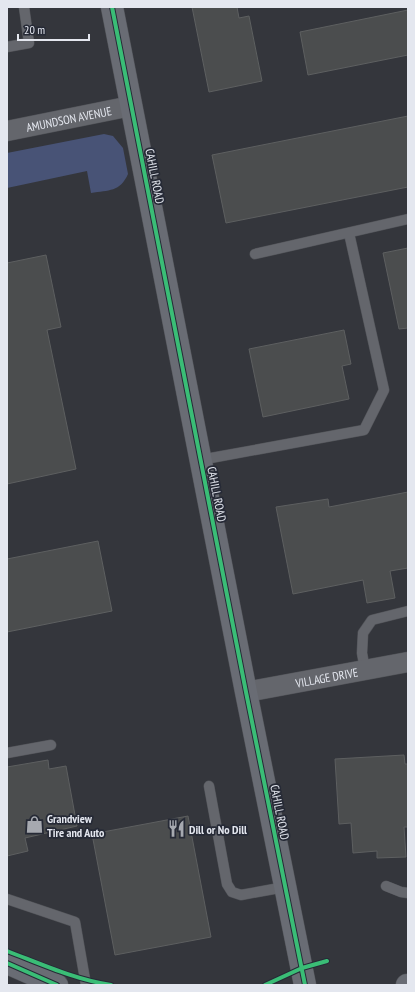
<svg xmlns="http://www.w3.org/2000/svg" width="415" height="992" font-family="'PT Sans Narrow',sans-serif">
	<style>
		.green { fill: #485376 }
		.building { fill: #4b4d4e; stroke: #5d5f60 }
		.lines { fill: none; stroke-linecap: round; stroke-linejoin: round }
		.lane-casing { stroke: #515358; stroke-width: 11 }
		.street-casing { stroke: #515358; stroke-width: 21 }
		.secondary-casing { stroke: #515358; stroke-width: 23 }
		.lane { stroke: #64666c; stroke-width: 10 }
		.street { stroke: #64666c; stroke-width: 20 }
		.secondary { stroke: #696c74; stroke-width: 22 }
		.cycleway-casing { stroke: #262a36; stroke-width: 6 }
		.cycleway { stroke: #3abd76; stroke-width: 4 }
		.labels { text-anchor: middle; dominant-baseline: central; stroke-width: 3.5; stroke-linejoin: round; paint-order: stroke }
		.street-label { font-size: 12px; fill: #e4e7ef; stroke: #262a36 }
		.poi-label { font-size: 12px; font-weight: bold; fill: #e4e7ef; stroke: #262a36; text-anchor: start }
	</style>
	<rect width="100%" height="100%" fill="#34363c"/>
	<path class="green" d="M 104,134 L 113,136 L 123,148 L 128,174 C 120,192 109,190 91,193 L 87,171 L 7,188 L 7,153 Z"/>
	<path class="building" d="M 192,7 L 237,7 L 239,18 L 249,16 L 262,81 L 209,92 Z
		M 408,10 L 408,55 L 308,75 L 300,32 Z
		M 408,116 L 408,187 L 226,223 L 212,155 Z
		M 408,248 L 408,328 L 399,329 L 383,253 Z
		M 46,255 L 61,327 L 47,330 L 76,469 L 7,484 L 7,263 Z
		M 344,330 L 351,364 L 342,366 L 349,399 L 263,417 L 249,349 Z
		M 408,492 L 408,568 L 390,571 L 395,598 L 367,603 L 363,580 L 293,594 L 276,507 L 328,499 L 329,507 Z
		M 98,541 L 112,611 L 7,632 L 7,559 Z
		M 404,755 L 405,764 L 408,764 L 408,827 L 404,827 L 406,857 L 377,858 L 377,851 L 353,853 L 351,823 L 339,824 L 335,759 Z
		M 48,760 L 49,769 L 66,766 L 77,826 L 25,838 L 28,851 L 7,856 L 7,767 Z
		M 188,816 L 211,937 L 115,955 L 92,834 Z"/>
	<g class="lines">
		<defs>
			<path id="lane" d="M 7,47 L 29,43 L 24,7
				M 255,254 L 408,219
				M 200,460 L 364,430 L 384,390 L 349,233
				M 365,670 L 362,653 L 363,633 L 372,620 L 408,611
				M 7,753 L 51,745
				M 209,786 L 227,884 L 232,892 L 241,895 L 285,887
				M 386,886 L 401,892 L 408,893
				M 7,899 L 75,922 L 86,985"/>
			<g id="street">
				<path id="s1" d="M 7,131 L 131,106"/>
				<path id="s2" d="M 246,692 L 408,662"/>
			</g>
			<path id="secondary" d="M 112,7 L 246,692 L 305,985
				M 7,963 L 57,985
				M 407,985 L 408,985"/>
		</defs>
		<use href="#lane" class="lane-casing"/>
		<use href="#street" class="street-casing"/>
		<use href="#secondary" class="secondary-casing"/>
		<use href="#lane" class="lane"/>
		<use href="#street" class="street"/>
		<use href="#secondary" class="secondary"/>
		<defs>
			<path id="cycleway" d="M 112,7 L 246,692 L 305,985
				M 7,951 C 41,964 76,980 111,985
				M 7,963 L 57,985
				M 265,985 L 302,968 L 327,961"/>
		</defs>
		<use href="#cycleway" class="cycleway-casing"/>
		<use href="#cycleway" class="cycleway"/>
	</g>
	<defs>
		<symbol id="shop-bare" viewBox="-9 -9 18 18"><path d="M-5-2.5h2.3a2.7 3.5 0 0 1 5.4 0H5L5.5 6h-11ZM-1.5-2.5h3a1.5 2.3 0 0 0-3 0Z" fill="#a6a9b0" stroke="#262a36" stroke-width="2.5" paint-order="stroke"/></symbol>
		<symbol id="restaurant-bare" viewBox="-9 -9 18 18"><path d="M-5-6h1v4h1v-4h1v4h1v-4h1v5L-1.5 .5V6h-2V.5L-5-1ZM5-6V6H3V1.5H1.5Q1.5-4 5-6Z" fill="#a6a9b0" stroke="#262a36" stroke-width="2.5" paint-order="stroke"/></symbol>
	</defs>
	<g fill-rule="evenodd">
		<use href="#shop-bare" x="22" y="812" width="25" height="25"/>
		<use href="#restaurant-bare" x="164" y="816" width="25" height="25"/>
	</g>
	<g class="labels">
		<g class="street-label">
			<text stroke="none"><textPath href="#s1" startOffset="63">AMUNDSON AVENUE</textPath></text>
			<text transform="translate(155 176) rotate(79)">CAHILL ROAD</text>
			<text transform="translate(217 494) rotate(79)">CAHILL ROAD</text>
			<text stroke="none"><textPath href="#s2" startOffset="82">VILLAGE DRIVE</textPath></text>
			<text transform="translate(280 812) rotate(79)">CAHILL ROAD</text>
		</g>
		<g class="poi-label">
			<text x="47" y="818">Grandview<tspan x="47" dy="14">Tire and Auto</tspan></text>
			<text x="189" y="829">Dill or No Dill</text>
		</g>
	</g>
	<rect width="415" height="992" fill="none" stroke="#e4e7ef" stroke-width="16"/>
	<path d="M18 34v6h71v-6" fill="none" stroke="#e4e7ef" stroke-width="2"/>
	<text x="24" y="34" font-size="12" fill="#e4e7ef" stroke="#262a36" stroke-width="3" paint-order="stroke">20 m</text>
</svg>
